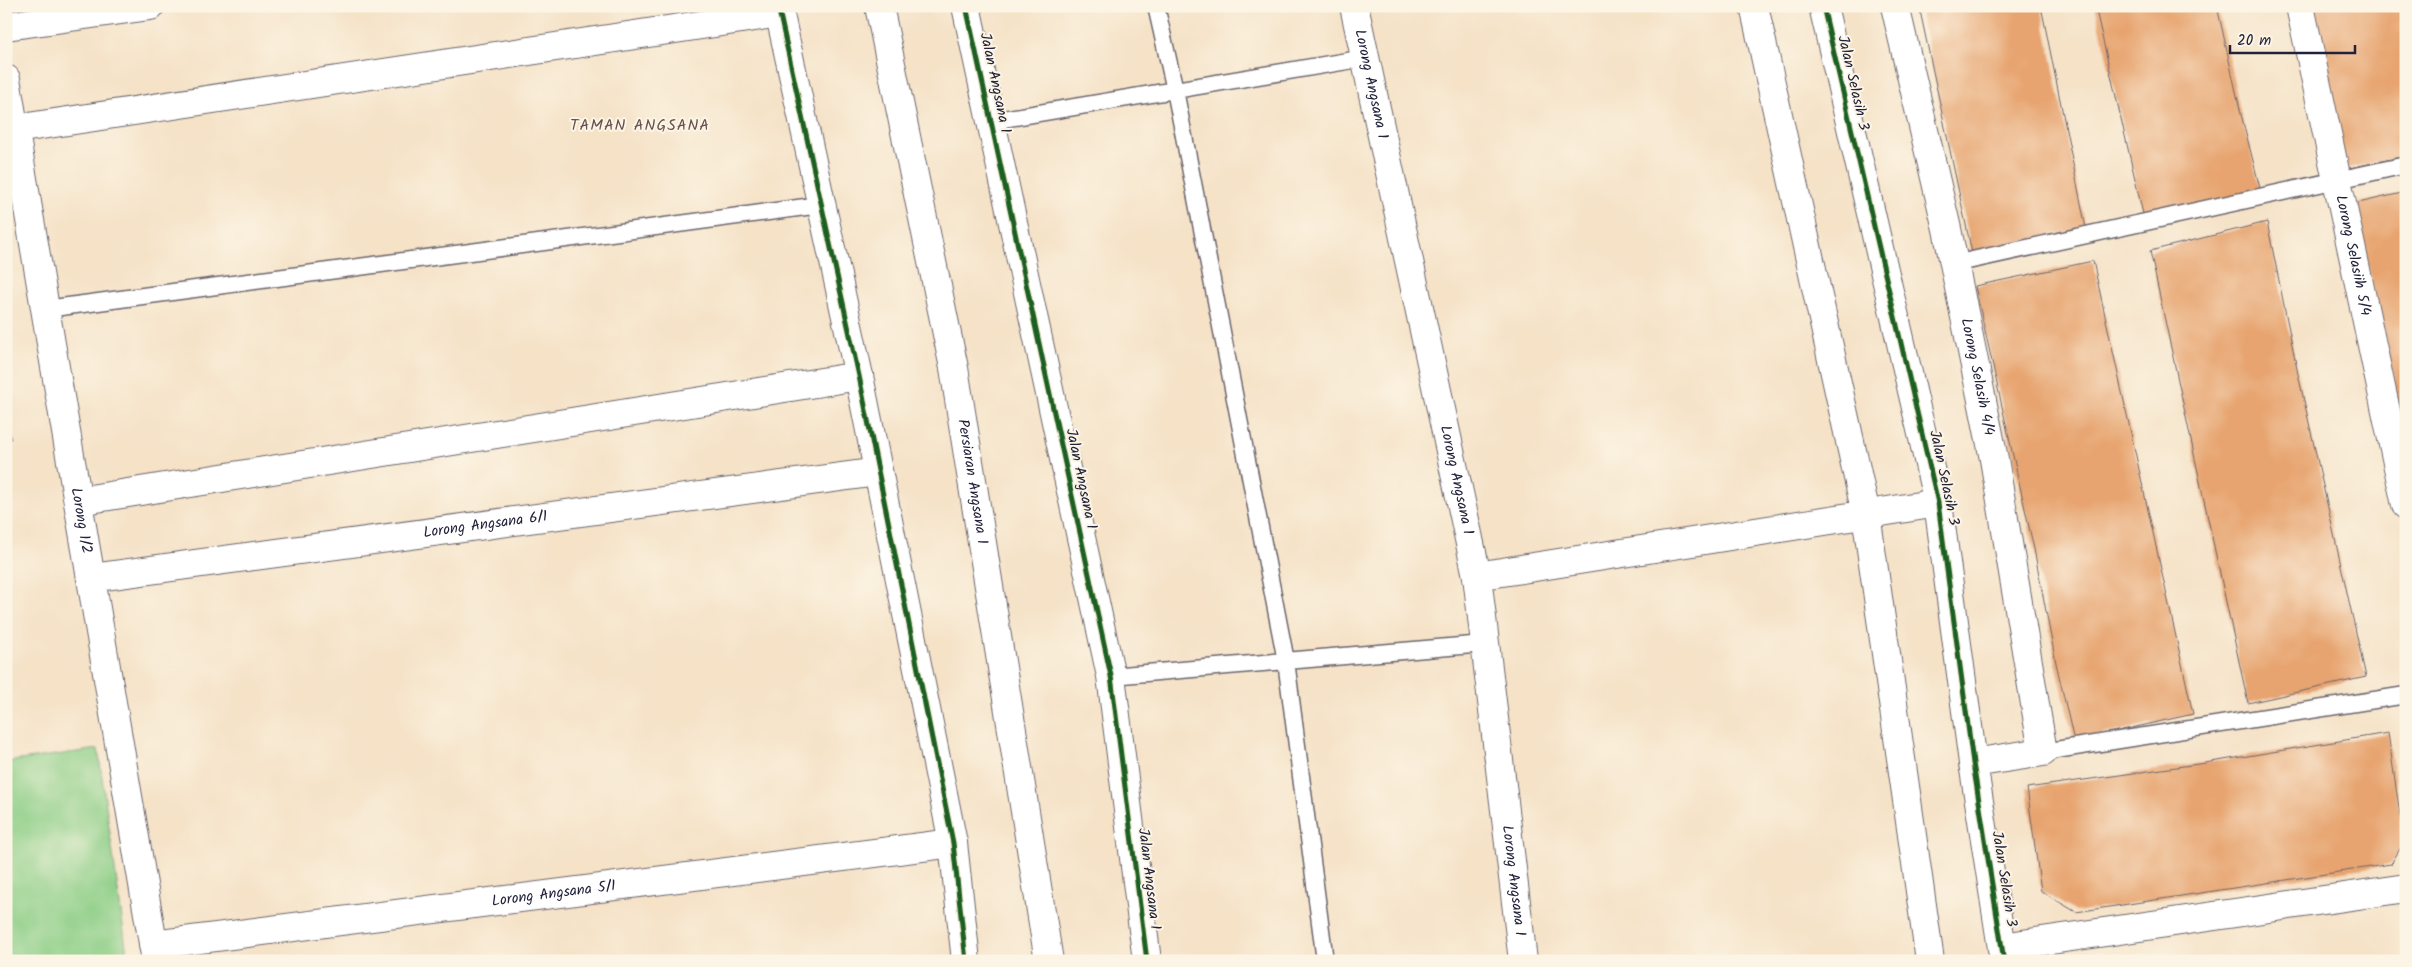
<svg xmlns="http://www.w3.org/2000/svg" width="2412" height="967" font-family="Kalam,sans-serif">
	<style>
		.green { fill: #8cce86; stroke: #577860 }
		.building { fill: #e7a470 }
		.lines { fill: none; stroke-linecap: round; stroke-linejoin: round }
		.lane-casing { stroke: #6c656c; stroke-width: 19 }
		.street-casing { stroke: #6c656c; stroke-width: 30 }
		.secondary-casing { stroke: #6c656c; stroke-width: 30 }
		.lane { stroke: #fff; stroke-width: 16 }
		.street { stroke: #fff; stroke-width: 28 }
		.secondary { stroke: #fff; stroke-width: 28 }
		.cycleway-casing { stroke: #fcf5e5; stroke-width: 8 }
		.cycleway { stroke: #1b5e20; stroke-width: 5 }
		.labels { text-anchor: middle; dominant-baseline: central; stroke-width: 4; stroke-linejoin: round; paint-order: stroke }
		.street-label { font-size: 15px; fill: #22223b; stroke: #fcf5e5 }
		.neighbourhood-label { font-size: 16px; letter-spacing: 1px; fill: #67504e; stroke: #fcf5e5 }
	</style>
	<rect width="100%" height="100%" fill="#fcf5e5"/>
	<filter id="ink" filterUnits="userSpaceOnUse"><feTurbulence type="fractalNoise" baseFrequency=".02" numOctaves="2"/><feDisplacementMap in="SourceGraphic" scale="10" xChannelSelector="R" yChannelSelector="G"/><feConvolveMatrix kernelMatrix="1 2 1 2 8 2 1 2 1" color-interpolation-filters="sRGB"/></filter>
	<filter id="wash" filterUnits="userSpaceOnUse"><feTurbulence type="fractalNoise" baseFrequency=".0096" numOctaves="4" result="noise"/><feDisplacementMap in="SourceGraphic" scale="20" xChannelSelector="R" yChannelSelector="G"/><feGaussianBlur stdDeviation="1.12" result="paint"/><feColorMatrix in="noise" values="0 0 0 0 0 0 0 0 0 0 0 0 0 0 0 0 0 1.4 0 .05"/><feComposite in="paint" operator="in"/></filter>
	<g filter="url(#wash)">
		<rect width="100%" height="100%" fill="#f5e2c7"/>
		<path class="green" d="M 98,749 L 128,961 L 6,961 L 6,762 Z"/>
		<g id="blocks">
			<path class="building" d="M 1919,6 L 2041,6 L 2086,228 L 1972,253 Z
				M 2095,6 L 2217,6 L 2241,114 L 2261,192 L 2144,218 Z
				M 2309,6 L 2406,6 L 2406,156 L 2345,169 Z
				M 2406,192 L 2406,428 L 2405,428 L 2354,204 Z
				M 2267,222 L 2298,374 L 2366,677 L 2248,703 L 2150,251 Z
				M 2093,261 L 2193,714 L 2074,741 L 2056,663 L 2034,549 L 1975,286 Z
				M 6,415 L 11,439 L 6,440 Z
				M 2388,733 L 2404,842 L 2391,864 L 2076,912 L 2041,891 L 2027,788 L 2205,763 Z"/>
		</g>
	</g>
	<g filter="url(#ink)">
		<use href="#blocks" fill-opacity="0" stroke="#6c656c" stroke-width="1"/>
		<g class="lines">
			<defs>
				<path id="lane" d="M 1156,6 L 1175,90 L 1286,661 L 1325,961
					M 991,121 L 1365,58
					M 1954,264 L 2406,165
					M 46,309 L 820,205
					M 1111,676 L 1484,644
					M 2043,752 L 2406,695"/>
				<g id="street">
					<path d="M 778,6 L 859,376 L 953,843 L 966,961"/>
					<path id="s1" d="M 879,6 L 954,368 L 1049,961"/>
					<path d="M 966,6 L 1111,676 L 1147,961"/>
					<path id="s2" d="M 1354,6 L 1477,576 L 1523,961"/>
					<path d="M 1754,6 L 1866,514 L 1930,961"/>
					<path id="s3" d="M 1895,6 L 1947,229 L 1994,459 L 2043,752 L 1973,763"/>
					<path id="s4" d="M 2300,6 L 2406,505"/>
					<path d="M 6,26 L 150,6"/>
					<path id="s5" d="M 6,79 L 156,961"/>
					<path d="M 15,129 L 780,13"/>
					<path d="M 78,501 L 859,376"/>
					<path d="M 1477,576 L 1938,503"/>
					<path id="s6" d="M 91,578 L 878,472"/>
					<path id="s7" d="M 153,945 L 953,843"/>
					<path d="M 2002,947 L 2406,888"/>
				</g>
				<path id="secondary" d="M 1823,6 L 1938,503 L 1973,763 L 2004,961"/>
			</defs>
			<use href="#lane" class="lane-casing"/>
			<use href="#street" class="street-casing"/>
			<use href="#secondary" class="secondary-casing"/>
			<use href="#lane" class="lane"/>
			<use href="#street" class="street"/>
			<use href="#secondary" class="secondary"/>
			<defs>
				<path id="cycleway" d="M 778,6 L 859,376 L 953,843 L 966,961
					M 966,6 L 1111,676 L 1147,961
					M 1823,6 L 1938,503 L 1973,763 L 2004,961"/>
			</defs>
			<use href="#cycleway" class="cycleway-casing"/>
			<use href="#cycleway" class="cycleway"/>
		</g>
	</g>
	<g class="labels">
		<g class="street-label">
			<text transform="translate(995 83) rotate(78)">Jalan Angsana 1</text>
			<text transform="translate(1853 83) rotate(77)">Jalan Selasih 3</text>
			<text stroke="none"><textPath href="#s2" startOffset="80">Lorong Angsana 1</textPath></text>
			<text stroke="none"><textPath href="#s4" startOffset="255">Lorong Selasiih 5/4</textPath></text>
			<text stroke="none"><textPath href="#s3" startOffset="380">Lorong Selasih 4/4</textPath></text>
			<text transform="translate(1944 478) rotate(78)">Jalan Selasih 3</text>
			<text transform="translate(1081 479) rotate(78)">Jalan Angsana 1</text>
			<text stroke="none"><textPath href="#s2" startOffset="485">Lorong Angsana 1</textPath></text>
			<text stroke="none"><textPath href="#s1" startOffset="485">Persiaran Angsana 1</textPath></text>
			<text stroke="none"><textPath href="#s5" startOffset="448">Lorong 1/2</textPath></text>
			<text stroke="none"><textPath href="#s6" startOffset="398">Lorong Angsana 6/1</textPath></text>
			<text transform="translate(1149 879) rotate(83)">Jalan Angsana 1</text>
			<text transform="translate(2004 879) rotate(81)">Jalan Selasih 3</text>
			<text stroke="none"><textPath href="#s2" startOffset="890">Lorong Angsana 1</textPath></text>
			<text stroke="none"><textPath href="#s7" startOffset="404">Lorong Angsana 5/1</textPath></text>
		</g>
		<g class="neighbourhood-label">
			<text x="640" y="125">TAMAN ANGSANA</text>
		</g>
	</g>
	<rect width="2412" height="967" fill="none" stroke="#fcf5e5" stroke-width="25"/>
	<path d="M2230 45v8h125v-8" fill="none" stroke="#22223b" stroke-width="2.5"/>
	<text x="2237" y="45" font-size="15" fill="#22223b" stroke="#fcf5e5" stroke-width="4" paint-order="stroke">20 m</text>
</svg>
